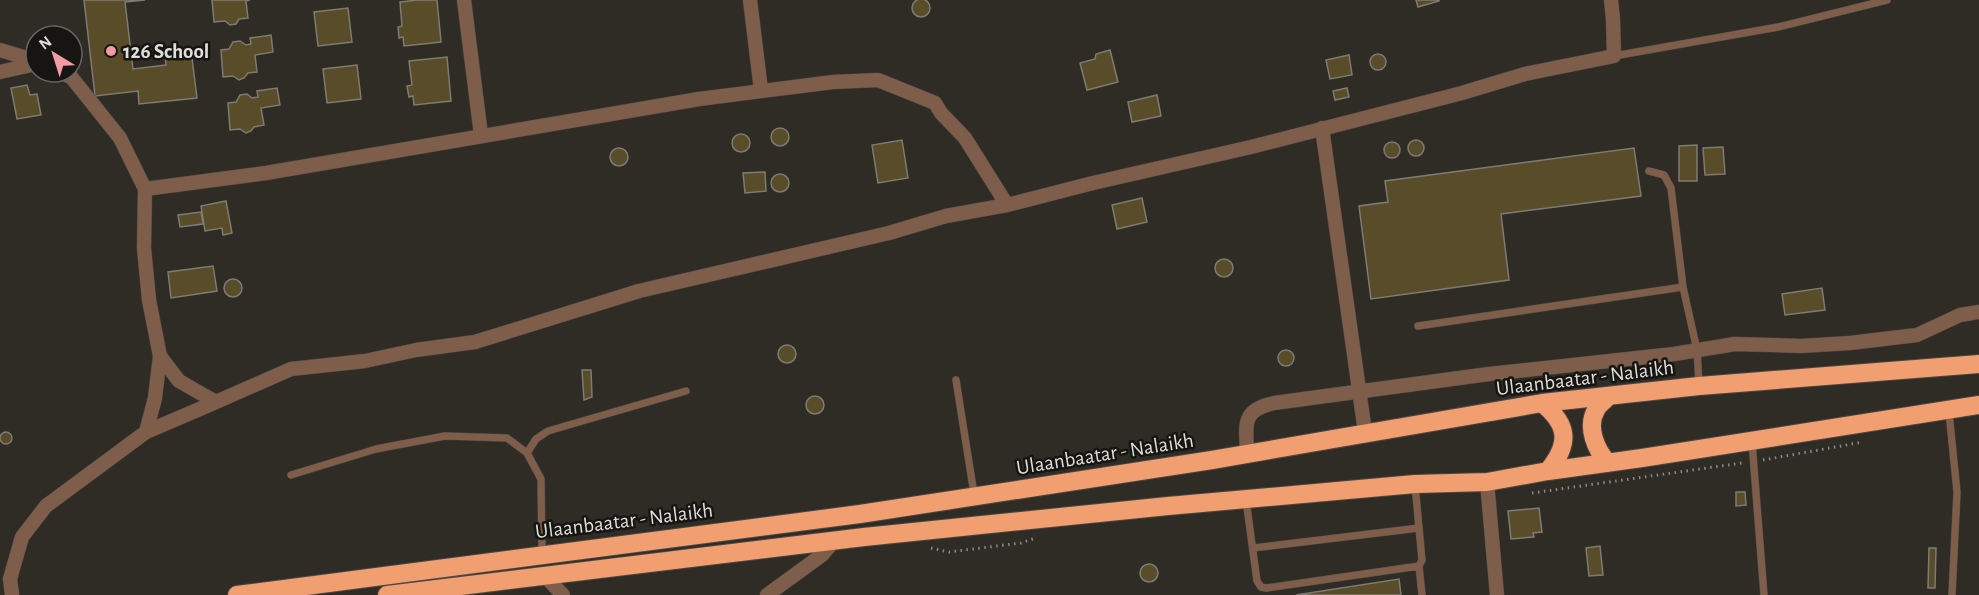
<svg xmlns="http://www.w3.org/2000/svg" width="1979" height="595" font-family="'Alegreya Sans',sans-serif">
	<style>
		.building { fill: #594c28; stroke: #7d7b73; stroke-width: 1.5 }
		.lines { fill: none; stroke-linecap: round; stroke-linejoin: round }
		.lane-casing { stroke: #4b4843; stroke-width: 8 }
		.street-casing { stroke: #4b4843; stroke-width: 15 }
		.highway-casing { stroke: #4b4843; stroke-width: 20 }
		.path { stroke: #8b8984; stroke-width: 3; stroke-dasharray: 1.5 4.5; stroke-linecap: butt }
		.lane { stroke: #7f5d4b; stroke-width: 7 }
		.street { stroke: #7f5d4b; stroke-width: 14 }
		.highway { stroke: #f19e70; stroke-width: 18 }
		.poi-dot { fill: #f49aa6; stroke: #161512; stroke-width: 2 }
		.labels { text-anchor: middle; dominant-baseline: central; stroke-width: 5; stroke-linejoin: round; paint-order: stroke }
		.poi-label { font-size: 21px; font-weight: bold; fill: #dfdeda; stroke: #161512; text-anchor: start }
		.street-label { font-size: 21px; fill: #dfdeda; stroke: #161512 }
	</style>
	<rect width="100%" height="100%" fill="#2f2c26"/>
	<path class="building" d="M912 8a9 9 0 1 1 18 0a9 9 0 1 1-18 0Z
		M 84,0 L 145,0 L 125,2 L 133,69 L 166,65 L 165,53 L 191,50 L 197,98 L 139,104 L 138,91 L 95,96 Z
		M 212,0 L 250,0 L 246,1 L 248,18 L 239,19 L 236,24 L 230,25 L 225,21 L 214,22 Z
		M 418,0 L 437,0 L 441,42 L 404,46 L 403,37 L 399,38 L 398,27 L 402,26 L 400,2 Z
		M 1416,0 L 1439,0 L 1439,1 L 1418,7 Z
		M 348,8 L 352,42 L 318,46 L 314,12 Z
		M 271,35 L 273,52 L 255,55 L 257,72 L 248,73 L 244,78 L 239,80 L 233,76 L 223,77 L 221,50 L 229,49 L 233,42 L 240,41 L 246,45 L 251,44 L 250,38 Z
		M 1110,50 L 1118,82 L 1087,90 L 1080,63 L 1095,59 L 1096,54 Z
		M1370 62a8 8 0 1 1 16 0a8 8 0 1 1-16 0Z
		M 1349,55 L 1352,75 L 1330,79 L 1326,60 Z
		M 447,57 L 451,101 L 414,105 L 413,96 L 409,97 L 407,86 L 412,85 L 409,61 Z
		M 357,65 L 361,99 L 327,103 L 323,69 Z
		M 27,85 L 30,95 L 37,94 L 41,115 L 17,119 L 11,88 Z
		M 277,88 L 280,105 L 261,108 L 264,125 L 254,127 L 251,131 L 246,133 L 240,129 L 230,130 L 228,103 L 236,102 L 240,95 L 247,94 L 252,98 L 258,97 L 257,91 Z
		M 1347,88 L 1349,97 L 1335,100 L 1333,91 Z
		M 1157,95 L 1161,116 L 1132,122 L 1128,102 Z
		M771 137a9 9 0 1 1 18 0a9 9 0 1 1-18 0Z
		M732 143a9 9 0 1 1 18 0a9 9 0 1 1-18 0Z
		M1408 148a8 8 0 1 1 16 0a8 8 0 1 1-16 0Z
		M 902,140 L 908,178 L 878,183 L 872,145 Z
		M1384 150a8 8 0 1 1 16 0a8 8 0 1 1-16 0Z
		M 1697,145 L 1697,181 L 1679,181 L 1679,146 Z
		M 1723,147 L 1725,174 L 1705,175 L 1703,148 Z
		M 1634,148 L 1641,196 L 1501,214 L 1509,280 L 1371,299 L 1359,206 L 1388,202 L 1385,181 Z
		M610 157a9 9 0 1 1 18 0a9 9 0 1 1-18 0Z
		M 765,172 L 766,191 L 745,193 L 743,173 Z
		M771 183a9 9 0 1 1 18 0a9 9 0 1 1-18 0Z
		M 1142,198 L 1147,222 L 1117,229 L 1112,205 Z
		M 226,201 L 232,233 L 223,235 L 222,228 L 205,231 L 201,206 Z
		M 201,212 L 203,224 L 180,227 L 178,215 Z
		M1215 268a9 9 0 1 1 18 0a9 9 0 1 1-18 0Z
		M 213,266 L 217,291 L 171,298 L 168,272 Z
		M224 288a9 9 0 1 1 18 0a9 9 0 1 1-18 0Z
		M 1822,288 L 1825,310 L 1785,315 L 1782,294 Z
		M778 354a9 9 0 1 1 18 0a9 9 0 1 1-18 0Z
		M1278 358a8 8 0 1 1 16 0a8 8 0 1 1-16 0Z
		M 582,370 L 591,370 L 592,397 L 584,400 Z
		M806 405a9 9 0 1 1 18 0a9 9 0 1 1-18 0Z
		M0 438a6 6 0 1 1 12 0a6 6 0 1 1-12 0Z
		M 1736,492 L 1745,492 L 1746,505 L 1736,506 Z
		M 1539,508 L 1542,532 L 1533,533 L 1534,537 L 1511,539 L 1508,511 Z
		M 1600,546 L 1603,575 L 1589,576 L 1586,548 Z
		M 1929,548 L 1936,548 L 1935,588 L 1928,588 Z
		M1140 573a9 9 0 1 1 18 0a9 9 0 1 1-18 0Z
		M 1399,579 L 1401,595 L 1296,595 Z"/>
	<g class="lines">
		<defs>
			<path id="lane" d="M 1614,56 L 1778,27 L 1887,0
				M 1649,171 L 1664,175 L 1671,188 L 1683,287 L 1697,350 L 1699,384
				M 1418,326 L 1683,287
				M 956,380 L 974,494
				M 1949,412 L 1957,492 L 1952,595
				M 1752,442 L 1764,595
				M 527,453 L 536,439 L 548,431 L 686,391
				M 291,475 L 376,449 L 445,436 L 507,438 L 527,453 L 541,479 L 542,554
				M 1246,500 L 1257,581 L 1261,587 L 1266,588 L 1419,566 L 1422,560 L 1415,485
				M 1253,548 L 1419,528
				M 1419,566 L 1422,595"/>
			<path id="street" d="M 464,0 L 481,135
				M 750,0 L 761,90
				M 0,50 L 36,61
				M 0,72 L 36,64
				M 61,72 L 72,78 L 120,138 L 145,189
				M 1322,128 L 1365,432
				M 1007,205 L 965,138 L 941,113 L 935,103 L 878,80 L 833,82 L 699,99 L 266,173 L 145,189 L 144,248 L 149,300 L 160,356 L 179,381 L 216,402 L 291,369 L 365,361 L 416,350 L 475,342 L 639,291 L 889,233 L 946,216 L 1007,205 L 1093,183 L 1251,147 L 1462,93 L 1525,74 L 1614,56 L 1613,19 L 1611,0
				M 146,432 L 155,398 L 160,356
				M 1247,453 C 1246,425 1241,410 1274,403 L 1489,374 L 1674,354 L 1735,344 L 1801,346 L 1850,343 L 1917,335 L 1960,315 L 1979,312
				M 1487,482 L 1497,595
				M 544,575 L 563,595
				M 12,595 L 10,579 L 22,537 L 46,506 L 146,432 L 216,402
				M 767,595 L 822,555 L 834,541"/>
			<path id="highway" d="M 1542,403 C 1569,425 1570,444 1548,471
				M 1608,463 C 1596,450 1586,427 1596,410 C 1598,405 1605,400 1609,396
				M 237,595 L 860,514 L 1212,460 L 1542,403 L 1699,386 L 1979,364
				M 387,595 L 864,537 L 1168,506 L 1415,484 L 1487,482 L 1548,471 L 1642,458 L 1979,405"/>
		</defs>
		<use href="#lane" class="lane-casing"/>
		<use href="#street" class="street-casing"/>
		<use href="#highway" class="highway-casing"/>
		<path class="path" d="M 1763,460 L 1863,442
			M 1532,493 L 1742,463
			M 931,548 L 949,552 L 1021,543 L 1036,538"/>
		<use href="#lane" class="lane"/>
		<use href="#street" class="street"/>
		<use href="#highway" class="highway"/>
	</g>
	<circle class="poi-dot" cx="111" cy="51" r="6"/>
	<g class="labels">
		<g class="poi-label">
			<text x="123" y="51">126 School</text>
		</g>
		<g class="street-label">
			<text transform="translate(1585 378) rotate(-7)">Ulaanbaatar - Nalaikh</text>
			<text transform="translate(1105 454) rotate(-9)">Ulaanbaatar - Nalaikh</text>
			<text transform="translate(624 521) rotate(-7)">Ulaanbaatar - Nalaikh</text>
		</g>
	</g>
	<g transform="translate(54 54) rotate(322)"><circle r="28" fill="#161512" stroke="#666562" stroke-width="1.5"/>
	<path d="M0-4.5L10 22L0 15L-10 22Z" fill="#f49aa6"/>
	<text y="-9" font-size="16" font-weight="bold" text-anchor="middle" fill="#dfdeda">N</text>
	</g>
</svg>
